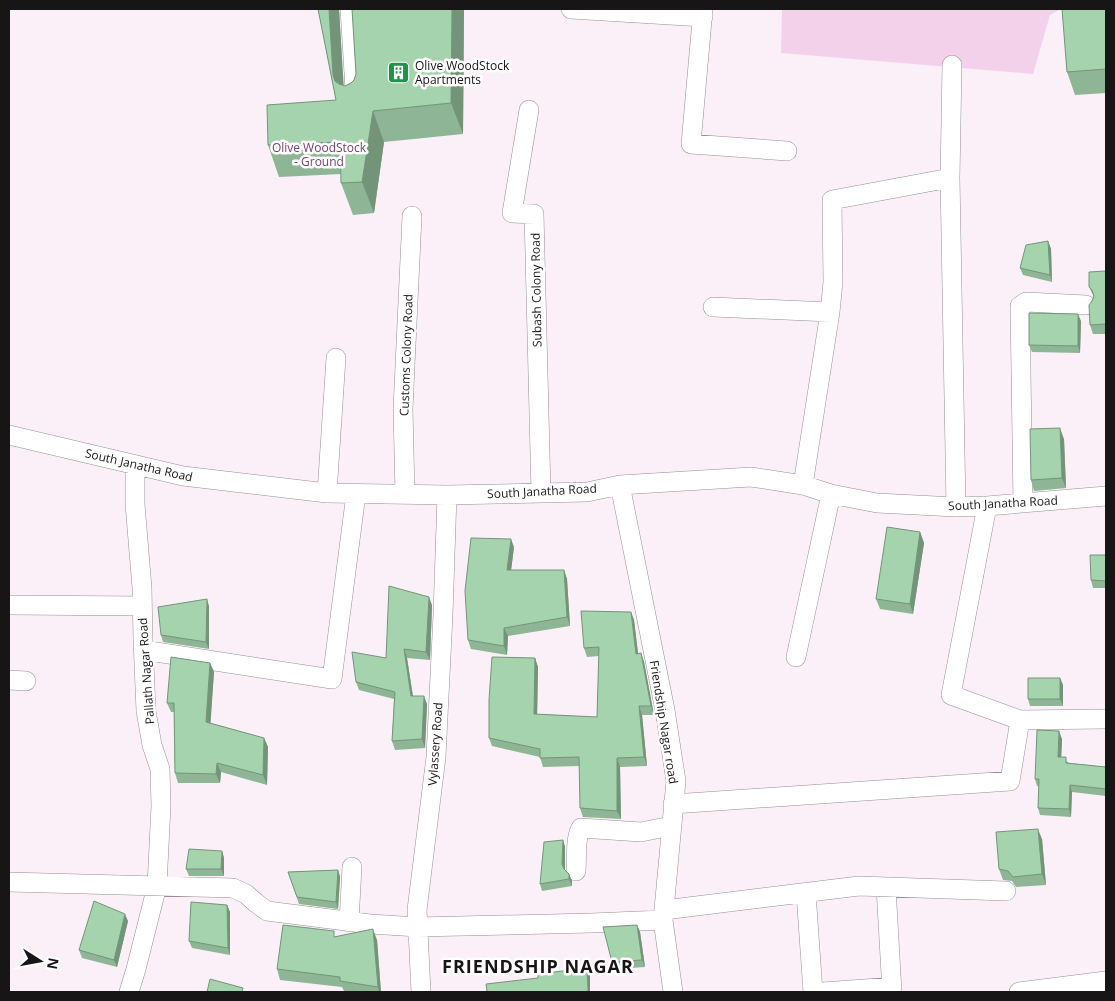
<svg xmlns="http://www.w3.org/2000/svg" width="1115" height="1001" font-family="'Open Sans',sans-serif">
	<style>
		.green { fill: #f3d1eb }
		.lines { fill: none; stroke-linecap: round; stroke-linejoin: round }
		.minor-casing { stroke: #978e95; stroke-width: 20 }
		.minor { stroke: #fff; stroke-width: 19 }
		.wall { fill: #8eb596 }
		.shaded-wall { fill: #74947a }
		.building { fill: #a5d3ae; stroke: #74947a }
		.labels { text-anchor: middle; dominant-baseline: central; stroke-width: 5; stroke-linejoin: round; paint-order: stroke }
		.poi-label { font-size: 12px; fill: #181517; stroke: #fff; text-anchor: start }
		.park-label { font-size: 12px; fill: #773f6d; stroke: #fff }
		.street-label { font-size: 12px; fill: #181517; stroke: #fff }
		.district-label { font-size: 18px; font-weight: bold; letter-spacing: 1px; fill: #181517; stroke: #fff }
	</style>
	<rect width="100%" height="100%" fill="#fbf0f8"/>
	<path class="green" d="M 782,9 L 1061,9 L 1050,15 L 1033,74 L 781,53 Z"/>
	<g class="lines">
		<defs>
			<path id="minor" d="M 350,9 L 356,105
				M 571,9 L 703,17
				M 703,9 L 691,144 L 787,151
				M 952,65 L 950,178 L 956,507
				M 529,110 L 512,213 L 534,214 L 541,493
				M 713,307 L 830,312
				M 9,435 L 183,476 L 327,493 L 447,495 L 587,492 L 620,485 L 751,477 L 803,485 L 831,494 L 877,503 L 956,507 L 987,506 L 1106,496
				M 620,485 L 665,710 L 676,781 L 663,920 L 673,992
				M 803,485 L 830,312 L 833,282 L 832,200 L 950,178
				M 327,493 L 336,358
				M 405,494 L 403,409 L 412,216
				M 1023,503 L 1020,306 L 1026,302 L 1086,305
				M 9,605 L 142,606
				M 143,650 L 332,679 L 356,494
				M 796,657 L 831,494
				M 9,680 L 26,681
				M 1020,720 L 1106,719
				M 673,804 L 1010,781 L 1020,720 L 951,695 L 987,506
				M 576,871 C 577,859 575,837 581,828 L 641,832 L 671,826
				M 9,882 L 233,888 L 246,894 L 256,903 L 267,911 L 370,924 L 418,927 L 591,923 L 663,920
				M 886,887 L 892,992
				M 806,893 L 813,992
				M 664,910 L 859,886 L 1006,891
				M 349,922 L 352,867
				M 129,992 L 136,969 L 157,886 L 161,806 L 160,769 L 152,745 L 146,711 L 143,639 L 142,588 L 135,504 L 135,465
				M 421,992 L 417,910 L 436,757 L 443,615 L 447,495
				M 823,992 L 892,987
				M 1019,992 L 1106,981"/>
		</defs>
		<use href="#minor" class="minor-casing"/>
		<use href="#minor" class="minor"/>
	</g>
	<path class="wall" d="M 318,9 L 339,9 L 343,85 L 345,86 L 351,83 L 354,80 L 356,74 L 352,9 L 464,9 L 463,134 L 384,142 L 374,213 L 353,215 L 341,183 L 341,174 L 279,177 L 268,145 L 336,100 Z
		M 1106,9 L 1106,93 L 1075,95 L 1067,72 Z
		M 1048,241 L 1051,249 L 1052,282 L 1023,275 L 1020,268 Z
		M 1106,271 L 1106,334 L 1093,334 L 1090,325 L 1094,297 L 1089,287 Z
		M 1081,321 L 1080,353 L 1032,352 L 1029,345 Z
		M 1064,439 L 1066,488 L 1034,491 L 1031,480 Z
		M 920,532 L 924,543 L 913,614 L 880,609 L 876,599 Z
		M 514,547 L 511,570 L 564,570 L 567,579 L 570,626 L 508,636 L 507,655 L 471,649 L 468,640 Z
		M 1106,555 L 1106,588 L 1093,588 L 1091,580 Z
		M 432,605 L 430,660 L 407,658 L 413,696 L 427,704 L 425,748 L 395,750 L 392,741 L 394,699 L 359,690 L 356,682 L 386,658 Z
		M 209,606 L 209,649 L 163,642 L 161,635 Z
		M 631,612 L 634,620 L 638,653 L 641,653 L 644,662 L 654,715 L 642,715 L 647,766 L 620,767 L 621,819 L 583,817 L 580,808 L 580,766 L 543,767 L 540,757 L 492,746 L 489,738 L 535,658 L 538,667 L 537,714 L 597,717 L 599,656 L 587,657 L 584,648 Z
		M 210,663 L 214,672 L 210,723 L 264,738 L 268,747 L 267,785 L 221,772 L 220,783 L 178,783 L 175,773 L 174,712 L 171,712 L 167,703 Z
		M 1060,678 L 1063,685 L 1063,706 L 1030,706 L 1028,699 Z
		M 1062,739 L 1061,757 L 1069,763 L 1106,767 L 1106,796 L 1072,792 L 1071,817 L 1040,815 L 1038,808 L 1039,786 L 1037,786 L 1035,779 Z
		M 1042,839 L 1046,885 L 1016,887 L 1012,881 L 1003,880 L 999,869 Z
		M 563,840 L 565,847 L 565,870 L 569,874 L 572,881 L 572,886 L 542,891 L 540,884 Z
		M 222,851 L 224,858 L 224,876 L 189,876 L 186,869 Z
		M 338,870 L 340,877 L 338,909 L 299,904 L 288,872 Z
		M 227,905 L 230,912 L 230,955 L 192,948 L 189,941 Z
		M 128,921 L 117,967 L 82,958 L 79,950 Z
		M 637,925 L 640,932 L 645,967 L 614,969 L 612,962 Z
		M 337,936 L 377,940 L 381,992 L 348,992 L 344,991 L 342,987 L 280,980 L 277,969 Z"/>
	<path class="shaded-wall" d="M 329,9 L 339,9 L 345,107 L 333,75 Z
		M 452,9 L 464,9 L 463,134 L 451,103 Z
		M 373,111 L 384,142 L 374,213 L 362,182 Z
		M 1048,241 L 1051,249 L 1052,282 L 1050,275 Z
		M 1078,314 L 1081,321 L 1080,353 L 1078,346 Z
		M 1060,428 L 1064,439 L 1066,488 L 1062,478 Z
		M 920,532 L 924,543 L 913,614 L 910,604 Z
		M 511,539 L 514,547 L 510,579 L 507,570 Z
		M 564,570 L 567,579 L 570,626 L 567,617 Z
		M 429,597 L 432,605 L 430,660 L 426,652 Z
		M 207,599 L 209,606 L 209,649 L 206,642 Z
		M 631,612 L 634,620 L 639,662 L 636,654 Z
		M 504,628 L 508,636 L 507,655 L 504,646 Z
		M 404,649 L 407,658 L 414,704 L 411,696 Z
		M 641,653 L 644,662 L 654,715 L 651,706 Z
		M 535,658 L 538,667 L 537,723 L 534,714 Z
		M 210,663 L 214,672 L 210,731 L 206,722 Z
		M 1060,678 L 1063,685 L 1063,706 L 1060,699 Z
		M 424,696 L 427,704 L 425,748 L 422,739 Z
		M 639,706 L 642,715 L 647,766 L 644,757 Z
		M 1059,731 L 1062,739 L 1061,764 L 1058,757 Z
		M 264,738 L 268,747 L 267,785 L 263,775 Z
		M 617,758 L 620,767 L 621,819 L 617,811 Z
		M 217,763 L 221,772 L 220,783 L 216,774 Z
		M 1070,785 L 1072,792 L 1071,817 L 1069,809 Z
		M 1038,829 L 1042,839 L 1046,885 L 1042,874 Z
		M 563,840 L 565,847 L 565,871 L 562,864 Z
		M 222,851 L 224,858 L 224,876 L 221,869 Z
		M 338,870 L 340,877 L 338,909 L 336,902 Z
		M 569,874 L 572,881 L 572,886 L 569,879 Z
		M 227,905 L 230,912 L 230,955 L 228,948 Z
		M 125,914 L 128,921 L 117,967 L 114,960 Z
		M 637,925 L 640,932 L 645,967 L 642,960 Z
		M 373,929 L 377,940 L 381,992 L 379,992 L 378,987 Z
		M 587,968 L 590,975 L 590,992 L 588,992 L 588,991 Z"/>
	<path class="building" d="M 318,9 L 329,9 L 333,75 L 335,81 L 339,84 L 345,86 L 351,83 L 354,80 L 356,74 L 352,9 L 452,9 L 451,103 L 373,111 L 362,182 L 341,183 L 340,142 L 268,145 L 267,105 L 336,100 Z
		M 1062,9 L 1106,9 L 1106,69 L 1067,72 Z
		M 1048,241 L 1050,275 L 1020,268 L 1026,245 Z
		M 1106,271 L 1106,324 L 1090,325 L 1089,305 L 1092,301 L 1094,296 L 1092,290 L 1089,287 L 1089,272 Z
		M 1029,313 L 1078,314 L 1078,346 L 1029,345 Z
		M 1060,428 L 1062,478 L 1031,480 L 1030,429 Z
		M 887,527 L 920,532 L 910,604 L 876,599 Z
		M 471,538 L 511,539 L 507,570 L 564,570 L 567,617 L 504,628 L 504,646 L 468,640 L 465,591 Z
		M 1090,555 L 1106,555 L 1106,581 L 1091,580 Z
		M 389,586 L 429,597 L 426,652 L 404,649 L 411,696 L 424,696 L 422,739 L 392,741 L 395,692 L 356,682 L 352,652 L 386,658 Z
		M 207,599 L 206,642 L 161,635 L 158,607 Z
		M 581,611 L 631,612 L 636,654 L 641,653 L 651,706 L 639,706 L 644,757 L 617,758 L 617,811 L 580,808 L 579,757 L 540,758 L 540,749 L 489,738 L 489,700 L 492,657 L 535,658 L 534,714 L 597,717 L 599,647 L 584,648 Z
		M 171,657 L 210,663 L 206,722 L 264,738 L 263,775 L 217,763 L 216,774 L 175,773 L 174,703 L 167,703 Z
		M 1028,678 L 1060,678 L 1060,699 L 1028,699 Z
		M 1037,730 L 1059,731 L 1058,757 L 1066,757 L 1066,763 L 1106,767 L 1106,789 L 1070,785 L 1069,809 L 1038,808 L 1039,779 L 1035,779 Z
		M 1038,829 L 1042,874 L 1013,877 L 1008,871 L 999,869 L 996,832 Z
		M 563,840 L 562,864 L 564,869 L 569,874 L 569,879 L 540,884 L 544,842 Z
		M 189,849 L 222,851 L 221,869 L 186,869 Z
		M 338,870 L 336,902 L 297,897 L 288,872 Z
		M 94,901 L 125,914 L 114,960 L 79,950 Z
		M 191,902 L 227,905 L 228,948 L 189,941 Z
		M 283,925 L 334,931 L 334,937 L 373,929 L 378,987 L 340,981 L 340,977 L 277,969 Z
		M 637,925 L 642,960 L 612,962 L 603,927 Z
		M 587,968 L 588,991 L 584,992 L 487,992 L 486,984 L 538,978 L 538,974 Z
		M 210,979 L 243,988 L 242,992 L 207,992 Z"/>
	<defs>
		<symbol id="building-square" viewBox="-11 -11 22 22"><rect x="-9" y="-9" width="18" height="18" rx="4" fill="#229149" stroke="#fff"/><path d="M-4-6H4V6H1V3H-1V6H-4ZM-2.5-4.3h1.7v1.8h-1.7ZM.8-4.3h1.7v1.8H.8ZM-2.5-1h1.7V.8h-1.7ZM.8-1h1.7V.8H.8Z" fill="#fff"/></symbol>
	</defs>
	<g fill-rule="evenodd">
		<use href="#building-square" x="386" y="60" width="25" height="25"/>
	</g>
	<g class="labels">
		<g class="poi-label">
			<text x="415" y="65">Olive WoodStock<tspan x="415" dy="14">Apartments</tspan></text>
		</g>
		<g class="park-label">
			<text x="319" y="147">Olive WoodStock<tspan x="319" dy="14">- Ground</tspan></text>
		</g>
		<g class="street-label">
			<text transform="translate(536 290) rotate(-91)">Subash Colony Road</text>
			<text transform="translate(406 355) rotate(-88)">Customs Colony Road</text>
			<text transform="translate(139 465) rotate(13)">South Janatha Road</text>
			<text transform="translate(542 491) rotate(-3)">South Janatha Road</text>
			<text transform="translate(1003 503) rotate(-3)">South Janatha Road</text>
			<text transform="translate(146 671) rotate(-94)">Pallath Nagar Road</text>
			<text transform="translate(664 722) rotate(81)">Friendship Nagar road</text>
			<text transform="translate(435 744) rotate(-86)">Vylassery Road</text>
		</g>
		<g class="district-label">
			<text x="538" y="966">FRIENDSHIP NAGAR</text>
		</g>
	</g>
	<rect width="1115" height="1001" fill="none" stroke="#181517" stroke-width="20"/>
	<g transform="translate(40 961) rotate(101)" stroke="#ffffff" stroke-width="4" paint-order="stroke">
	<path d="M0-4L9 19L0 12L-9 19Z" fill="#181517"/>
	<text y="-8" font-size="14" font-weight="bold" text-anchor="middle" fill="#181517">N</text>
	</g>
</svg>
